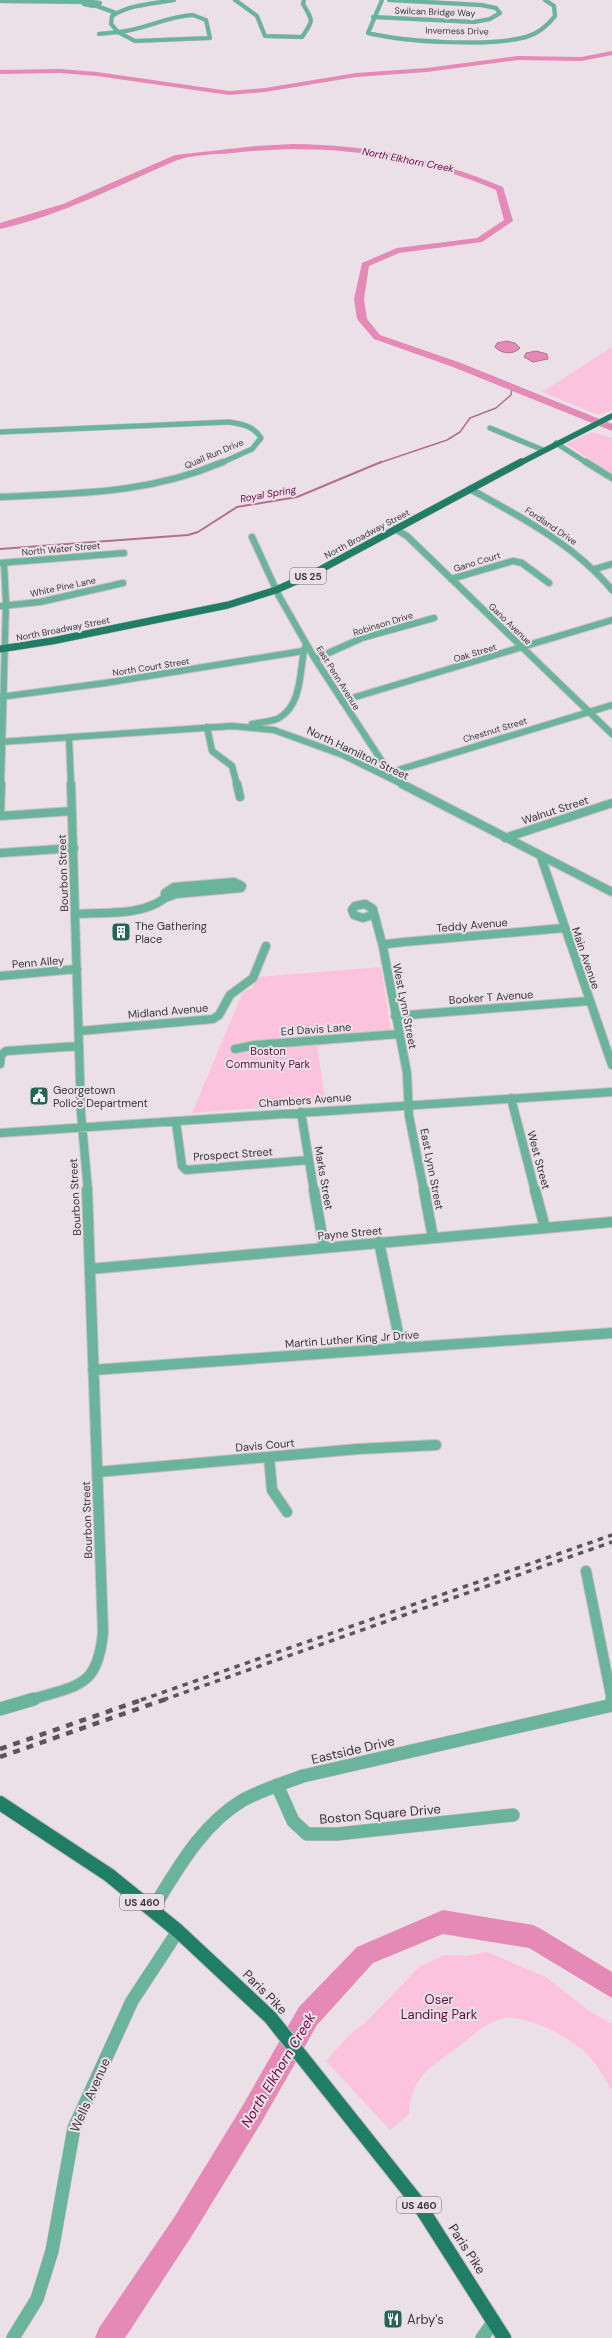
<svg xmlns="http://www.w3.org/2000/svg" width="612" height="2338" font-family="'DM Sans',sans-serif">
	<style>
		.green { fill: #fdc3dd }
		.water { fill: #e58ab6; stroke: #b27090 }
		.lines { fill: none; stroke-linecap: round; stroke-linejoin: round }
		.stream-far1 { stroke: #b27090; stroke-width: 1.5 }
		.stream { stroke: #b27090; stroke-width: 2 }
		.river { fill: #e58ab6; fill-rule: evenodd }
		.minor-far5-casing { stroke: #c8bec2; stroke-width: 4.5 }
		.minor-far4-casing { stroke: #c8bec2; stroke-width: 6 }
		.minor-far3-casing { stroke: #c8bec2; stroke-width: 8 }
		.minor-far2-casing { stroke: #c8bec2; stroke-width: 10 }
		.minor-far1-casing { stroke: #c8bec2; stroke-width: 12 }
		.minor-casing { stroke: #c8bec2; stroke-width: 14 }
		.primary-far2-casing { stroke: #c8bec2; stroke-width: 6 }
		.primary-far1-casing { stroke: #c8bec2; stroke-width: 8 }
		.primary-casing { stroke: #c8bec2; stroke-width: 16 }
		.minor-far5 { stroke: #6ab49c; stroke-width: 4 }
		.minor-far4 { stroke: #6ab49c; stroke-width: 5 }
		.minor-far3 { stroke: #6ab49c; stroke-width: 6 }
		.minor-far2 { stroke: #6ab49c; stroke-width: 8 }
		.minor-far1 { stroke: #6ab49c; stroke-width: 10 }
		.minor { stroke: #6ab49c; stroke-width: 13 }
		.primary-far2 { stroke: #217e66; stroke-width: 5.5 }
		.primary-far1 { stroke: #217e66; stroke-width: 7 }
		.primary { stroke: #217e66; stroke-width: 14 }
		.rail-far1 { stroke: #5b5558; stroke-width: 3.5; stroke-dasharray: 5.5 5.5; stroke-linecap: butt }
		.rail { stroke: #5b5558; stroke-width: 4.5; stroke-dasharray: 7 7; stroke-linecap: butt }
		.labels { text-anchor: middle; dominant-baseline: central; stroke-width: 4; stroke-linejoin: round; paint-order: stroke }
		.far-street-label { font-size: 9px; fill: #3a3537; stroke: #ebe0e5 }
		.far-water-label { font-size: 10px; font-style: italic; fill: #74014b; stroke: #ebe0e5 }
		.shield { fill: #ebe0e5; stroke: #6f686b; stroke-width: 1 }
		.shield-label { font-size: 10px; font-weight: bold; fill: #3a3537 }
		.street-label { font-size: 11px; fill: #3a3537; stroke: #ebe0e5 }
		.poi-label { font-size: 11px; fill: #3a3537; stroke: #ebe0e5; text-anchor: start }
		.park-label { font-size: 11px; fill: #611040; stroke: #ebe0e5 }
		.near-street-label { font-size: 13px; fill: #3a3537; stroke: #ebe0e5 }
		.near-park-label { font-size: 13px; fill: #611040; stroke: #ebe0e5 }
		.near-poi-label { font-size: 13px; fill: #3a3537; stroke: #ebe0e5; text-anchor: start }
		.near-water-label { font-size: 14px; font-style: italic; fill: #74014b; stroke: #ebe0e5 }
	</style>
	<rect width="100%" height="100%" fill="#ebe0e5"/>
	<path class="green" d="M 612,347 L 612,410 L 599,415 L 542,392 Z
		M 592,432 L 612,438 L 612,473 L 566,444 Z
		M 381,967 L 392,1038 L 317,1046 L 326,1103 L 192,1113 L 243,992 L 252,988 L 258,977 Z
		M 487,1952 L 546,1977 L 588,2010 L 612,2024 L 612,2091 C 605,2079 598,2066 588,2055 C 574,2039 522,2012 501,2019 C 482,2024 468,2040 453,2051 C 426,2070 412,2078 409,2114 L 390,2130 L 326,2061 L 348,2036 L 366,2022 L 420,1966 L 445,1955 L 467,1956 Z"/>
	<path class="water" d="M 507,341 L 515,343 L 520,348 C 514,355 501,354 495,347 L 497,343 Z
		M 536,351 L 547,354 L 548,359 L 533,362 L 524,357 L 526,353 Z"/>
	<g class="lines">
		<path class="stream-far1" d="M 379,463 L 447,440 L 460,432 L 470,418 L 496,408 L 511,395 L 512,387"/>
		<path class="stream" d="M 0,549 L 188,535 L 198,532 L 237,507 L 297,497 L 381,462"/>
		<path class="river" d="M 612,51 L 612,55 L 581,61 L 518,60 L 427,72 L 356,77 L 265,92 L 229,95 L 97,76 L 60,73 L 0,74 L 0,70 L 60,69 L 97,72 L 229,91 L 265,88 L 356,73 L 427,68 L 518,56 L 581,57 Z
			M 293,144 C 369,145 433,158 503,187 L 513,221 L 482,242 L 399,253 L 369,266 L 364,299 L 367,319 L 380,335 L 461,363 L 612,424 L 612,431 L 453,367 L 374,339 L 357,319 L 354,299 L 362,263 L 397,248 L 477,238 L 504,220 L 496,190 C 409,153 326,143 232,153 C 213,155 193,154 175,161 C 117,186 62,215 0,229 L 0,223 L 63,204 L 175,155 L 257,146 Z
			M 443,1910 L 533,1925 L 541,1929 L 612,1972 L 612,1998 L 529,1948 L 443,1934 L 373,1963 L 317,2025 L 261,2123 L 193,2234 L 125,2338 L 95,2338 L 99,2328 L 175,2216 L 243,2105 L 299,2007 L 357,1947 Z"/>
		<defs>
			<path id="minor-far5" d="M 235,0 L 257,16 L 265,36 L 302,37 C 314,20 313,21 303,4 L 304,0
				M 382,0 L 368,33 C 405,42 489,47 526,37 C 537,34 548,25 555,16 L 554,6 L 545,0
				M 0,1 L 85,2
				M 86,1 L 100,3 L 93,6 L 84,4 Z
				M 94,5 L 116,13
				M 193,15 L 206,20 L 210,38 L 135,41 L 118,32 C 144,30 167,16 193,15 Z
				M 373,17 L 474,22 L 490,19 L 500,13 L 496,8 L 481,5 L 389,0
				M 118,32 L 111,24 L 112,16 C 131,4 152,4 174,0
				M 99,34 L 118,32"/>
			<path id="minor-far4" d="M 490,428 L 543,450
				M 0,432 L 229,422 C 242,424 254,426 261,438 L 252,449 L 221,463
				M 556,443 L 587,463"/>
			<path id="minor-far3" d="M 586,462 L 612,478
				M 470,489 C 521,517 575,545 612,590
				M 0,497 C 81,493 147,494 223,462
				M 395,529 L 407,536 L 612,734
				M 252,537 L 279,596 L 315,659 L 389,772
				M 0,563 L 124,553
				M 595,569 L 612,564
				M 451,579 L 513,561 L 522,563 L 549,583
				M 1,606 L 40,602 L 123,583
				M 315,659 L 362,638 L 434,618
				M 0,697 L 105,683 L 303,651
				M 342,701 L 612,620
				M 252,724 C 261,722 271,722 279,718 C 303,704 299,670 305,647
				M 207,727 L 212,751 L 232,766 L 237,785
				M 69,737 L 71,785
				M 0,742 L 232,726 L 274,730 L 343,755 L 404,785
				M 385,774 L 612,705
				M 1,785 L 6,602 L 4,564"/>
			<path id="minor-far2" d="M 1,784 L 0,816 L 72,811
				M 71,784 L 81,1113 L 88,1191
				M 237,784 L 240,797
				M 402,784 L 612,892
				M 505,838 L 612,803
				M 0,853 L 74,848
				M 541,857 L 612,1065
				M 234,882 L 242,886 L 241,888 L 176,894 L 165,898 L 165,893 L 174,887 Z
				M 365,904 L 373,909 L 372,915 L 363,918 L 354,915 L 352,910 L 355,906 Z
				M 374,913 L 383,947 L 407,1073 L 409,1116 L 424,1191
				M 76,914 C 104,912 142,916 165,898
				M 383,947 L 387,944 L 404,942 L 564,928
				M 0,976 L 77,969
				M 395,1016 L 589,1001
				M 80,1031 L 213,1019 L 219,1015 L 230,995 L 253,978 L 266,946
				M 235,1049 L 255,1045 L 399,1034
				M 0,1064 L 1,1055 L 6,1051 L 79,1046
				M 511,1098 L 535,1191
				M 301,1112 L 314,1191
				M 176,1122 L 182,1166 L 186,1170 L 309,1160
				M 0,1133 L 612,1092"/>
			<path id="minor-far1" d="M 314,1190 L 324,1247
				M 424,1190 L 433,1238
				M 535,1190 L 545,1228
				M 379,1242 L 401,1347
				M 90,1269 L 612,1222
				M 93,1370 L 612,1333
				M 269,1457 L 272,1490 L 287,1512
				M 97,1472 L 358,1449 L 436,1445
				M 586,1571 L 612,1700
				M 30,1700 C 78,1685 98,1688 103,1632 L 87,1190"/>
			<path id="minor" d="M 612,1699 L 612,1701
				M 0,1709 L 34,1699
				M 277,1785 L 293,1821 L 307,1834 L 337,1834 L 513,1815
				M 152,1910 C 177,1870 201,1825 243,1800 C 262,1790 283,1783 303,1776 L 612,1705
				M 13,2338 L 37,2299 L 52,2251 L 74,2128 L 132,2001 L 178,1931
				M 482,2338 L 494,2321"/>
			<path id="primary-far2" d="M 520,463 L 612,416"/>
			<path id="primary-far1" d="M 0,649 L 52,641 L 228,605 L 276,590 L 314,573 L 521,462"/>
			<path id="primary" d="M 0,1803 L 109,1875 L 178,1931 L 270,2017 L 418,2203 L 504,2338"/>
		</defs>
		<use href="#minor-far5" class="minor-far5-casing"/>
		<use href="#minor-far4" class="minor-far4-casing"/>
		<use href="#minor-far3" class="minor-far3-casing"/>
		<use href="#minor-far2" class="minor-far2-casing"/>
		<use href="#minor-far1" class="minor-far1-casing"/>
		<use href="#minor" class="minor-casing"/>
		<use href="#primary-far2" class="primary-far2-casing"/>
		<use href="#primary-far1" class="primary-far1-casing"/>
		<use href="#primary" class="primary-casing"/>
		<use href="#minor-far5" class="minor-far5"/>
		<use href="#minor-far4" class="minor-far4"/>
		<use href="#minor-far3" class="minor-far3"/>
		<use href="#minor-far2" class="minor-far2"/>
		<use href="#minor-far1" class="minor-far1"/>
		<use href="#minor" class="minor"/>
		<use href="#primary-far2" class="primary-far2"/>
		<use href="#primary-far1" class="primary-far1"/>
		<use href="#primary" class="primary"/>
		<path class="rail-far1" d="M 141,1700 L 612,1535
			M 163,1700 L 612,1542"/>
		<path class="rail" d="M 0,1749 L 144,1699
			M 0,1757 L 166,1699"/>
	</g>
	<defs>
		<symbol id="building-square" viewBox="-11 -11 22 22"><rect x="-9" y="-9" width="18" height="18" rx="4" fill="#256553" stroke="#ebe0e5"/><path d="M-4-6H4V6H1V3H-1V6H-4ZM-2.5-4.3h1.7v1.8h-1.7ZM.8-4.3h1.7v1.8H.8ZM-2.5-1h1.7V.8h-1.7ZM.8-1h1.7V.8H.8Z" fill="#fff"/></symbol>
		<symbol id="civic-square" viewBox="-11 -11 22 22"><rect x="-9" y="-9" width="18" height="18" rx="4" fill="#256553" stroke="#ebe0e5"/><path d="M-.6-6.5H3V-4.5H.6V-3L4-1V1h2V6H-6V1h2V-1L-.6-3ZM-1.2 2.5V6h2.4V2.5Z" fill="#fff"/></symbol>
		<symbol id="restaurant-square" viewBox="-11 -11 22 22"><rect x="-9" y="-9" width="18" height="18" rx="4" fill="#256553" stroke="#ebe0e5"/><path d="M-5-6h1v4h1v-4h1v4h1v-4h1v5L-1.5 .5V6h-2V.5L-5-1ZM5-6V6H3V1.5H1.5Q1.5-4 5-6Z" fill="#fff"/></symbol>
	</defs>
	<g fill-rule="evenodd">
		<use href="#building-square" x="110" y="921" width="22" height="22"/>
		<use href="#civic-square" x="28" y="1085" width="22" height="22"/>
		<use href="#restaurant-square" x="382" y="2308" width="22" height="22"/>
	</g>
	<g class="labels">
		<g class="far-street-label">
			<text transform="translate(435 12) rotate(2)">Swilcan Bridge Way</text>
			<text transform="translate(457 31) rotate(1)">Inverness Drive</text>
			<text transform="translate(214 454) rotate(-23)">Quail Run Drive</text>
			<text transform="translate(551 526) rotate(34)">Fordland Drive</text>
			<text transform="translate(367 534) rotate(-28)">North Broadway Street</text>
			<text transform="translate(61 549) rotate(-5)">North Water Street</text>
			<text transform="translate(477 562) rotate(-17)">Gano Court</text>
			<text transform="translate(63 587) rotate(-12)">White Pine Lane</text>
			<text transform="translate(383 624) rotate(-17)">Robinson Drive</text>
			<text transform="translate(510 624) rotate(44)">Gano Avenue</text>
			<text transform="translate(63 629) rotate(-11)">North Broadway Street</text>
			<text transform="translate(475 653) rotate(-17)">Oak Street</text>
			<text transform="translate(151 667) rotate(-9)">North Court Street</text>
			<text transform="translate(338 678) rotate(58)">East Penn Avenue</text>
			<text transform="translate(495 730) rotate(-17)">Chestnut Street</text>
		</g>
		<g class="far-water-label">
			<text transform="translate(408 160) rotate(11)">North Elkhorn Creek</text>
			<text transform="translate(268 494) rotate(-10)">Royal Spring</text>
		</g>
		<g class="shield">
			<rect x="290" y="568" width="36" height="16" rx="3"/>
			<rect x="120" y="1894" width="44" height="16" rx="3"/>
			<rect x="397" y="2197" width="44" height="16" rx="3"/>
		</g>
		<g class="shield-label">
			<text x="308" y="576">US 25</text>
			<text x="142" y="1902">US 460</text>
			<text x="419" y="2205">US 460</text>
		</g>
		<g class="street-label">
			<text transform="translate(358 753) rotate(25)">North Hamilton Street</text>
			<text transform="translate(555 810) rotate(-18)">Walnut Street</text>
			<text transform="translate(63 873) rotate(-92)">Bourbon Street</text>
			<text transform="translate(472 925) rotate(-5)">Teddy Avenue</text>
			<text transform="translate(586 958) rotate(71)">Main Avenue</text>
			<text transform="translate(38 962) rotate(-5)">Penn Alley</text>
			<text transform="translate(491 997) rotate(-4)">Booker T Avenue</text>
			<text transform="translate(405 1006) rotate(79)">West Lynn Street</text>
			<text transform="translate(168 1011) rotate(-5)">Midland Avenue</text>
			<text transform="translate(316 1029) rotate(-4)">Ed Davis Lane</text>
			<text transform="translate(305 1100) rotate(-4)">Chambers Avenue</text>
			<text transform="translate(233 1154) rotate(-4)">Prospect Street</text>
			<text transform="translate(539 1160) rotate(75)">West Street</text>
			<text transform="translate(432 1169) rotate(79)">East Lynn Street</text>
			<text transform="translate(324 1178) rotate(80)">Marks Street</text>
			<text transform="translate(75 1197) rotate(-93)">Bourbon Street</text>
			<text transform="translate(350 1233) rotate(-5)">Payne Street</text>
			<text transform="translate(352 1339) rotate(-4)">Martin Luther King Jr Drive</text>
			<text transform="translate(265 1445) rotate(-5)">Davis Court</text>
			<text transform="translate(87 1520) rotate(-92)">Bourbon Street</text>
		</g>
		<g class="poi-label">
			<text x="135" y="926">The Gathering<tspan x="135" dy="13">Place</tspan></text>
			<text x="53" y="1090">Georgetown<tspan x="53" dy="13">Police Department</tspan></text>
		</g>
		<g class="park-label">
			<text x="268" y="1051">Boston<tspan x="268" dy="13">Community Park</tspan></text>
		</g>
		<g class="near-street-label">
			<text transform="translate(353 1750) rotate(-13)">Eastside Drive</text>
			<text transform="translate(380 1814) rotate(-5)">Boston Square Drive</text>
			<text transform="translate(265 1992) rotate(45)">Paris Pike</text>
			<text transform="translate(90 2095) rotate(-66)">Wells Avenue</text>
			<text transform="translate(467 2249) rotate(57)">Paris Pike</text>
		</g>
		<g class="near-park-label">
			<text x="439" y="1999">Oser<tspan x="439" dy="15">Landing Park</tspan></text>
		</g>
		<g class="near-poi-label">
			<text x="407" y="2319">Arby's</text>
		</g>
		<g class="near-water-label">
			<text transform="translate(278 2070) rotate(-59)">North Elkhorn Creek</text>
		</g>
	</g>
</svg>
